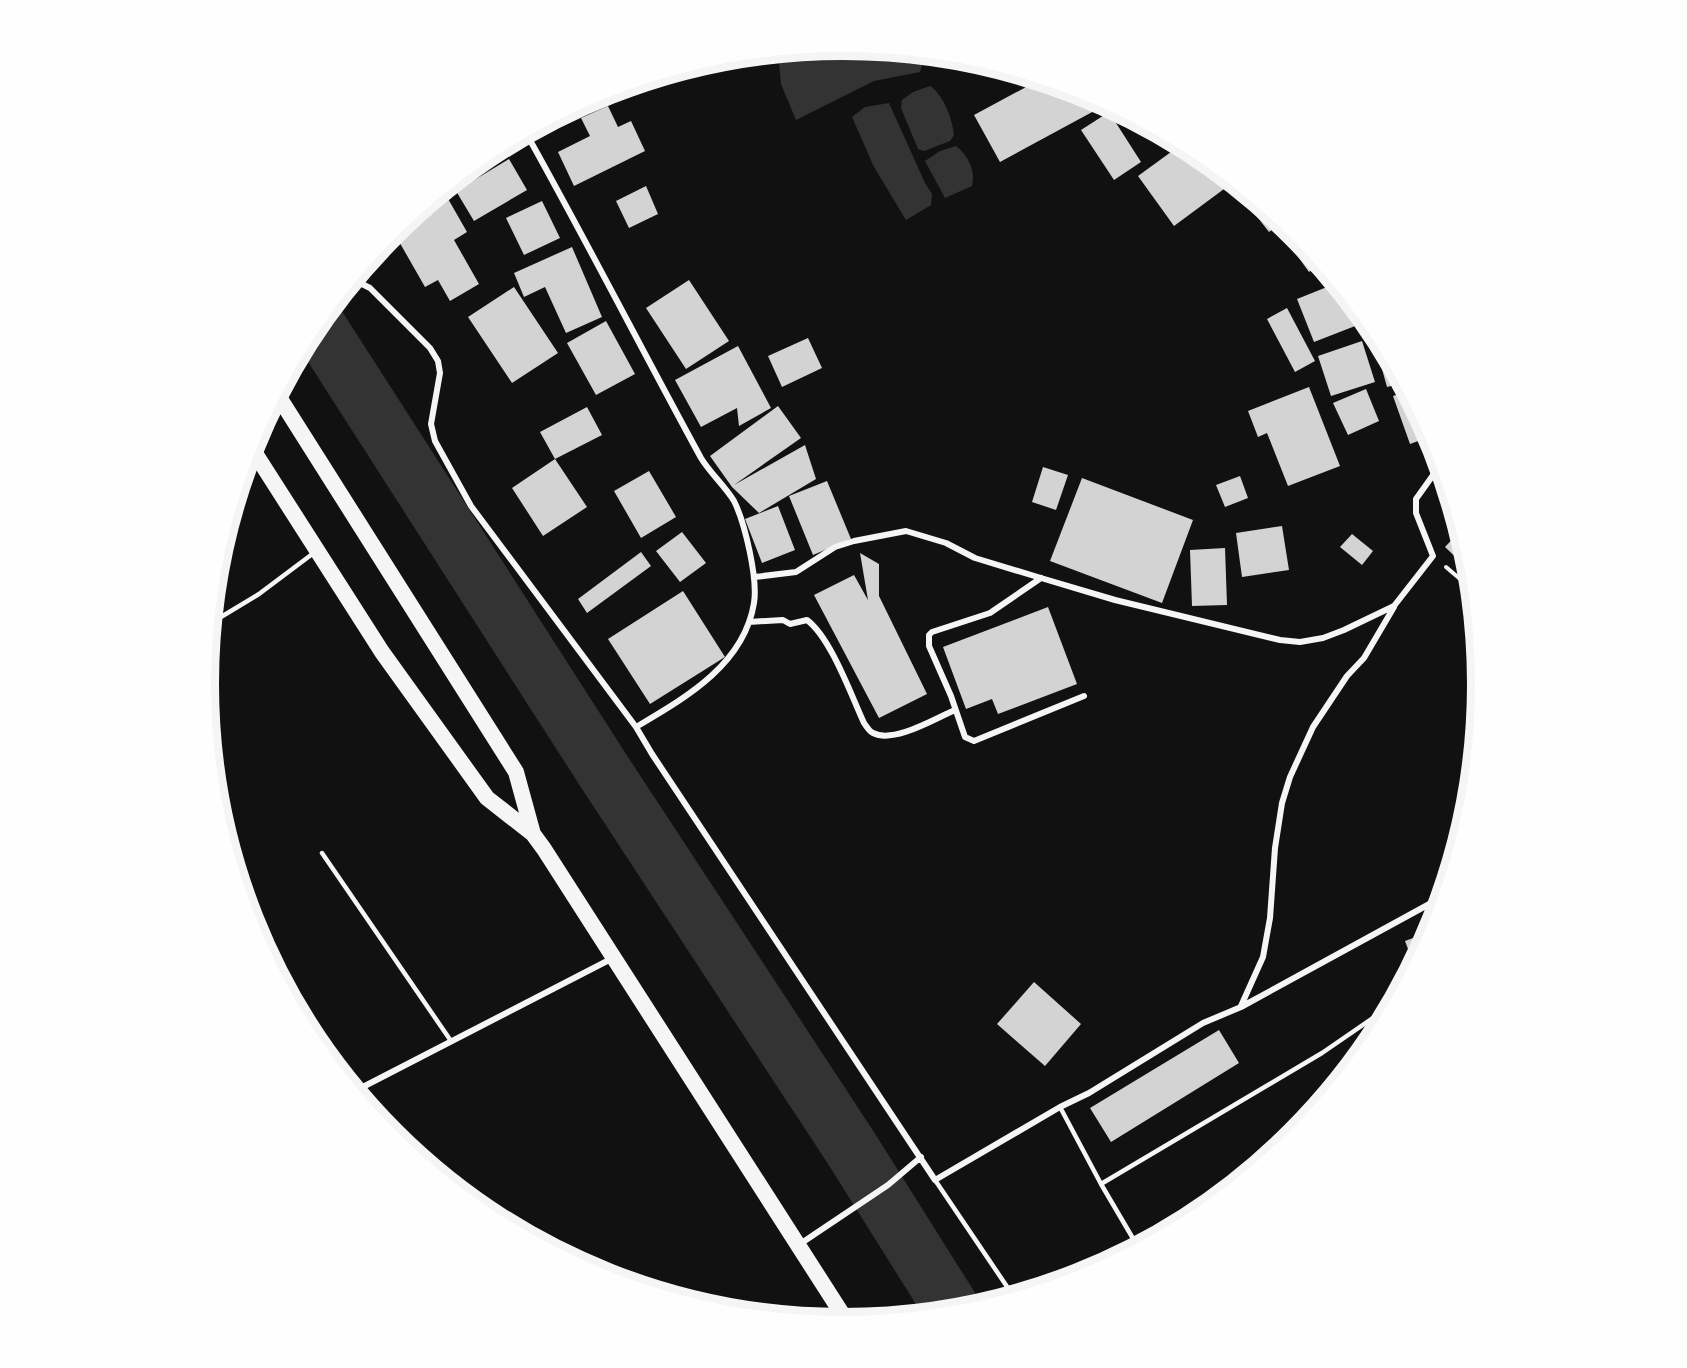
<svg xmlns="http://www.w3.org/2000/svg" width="1687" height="1368" font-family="'DejaVu Sans',sans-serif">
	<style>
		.water { fill: #333 }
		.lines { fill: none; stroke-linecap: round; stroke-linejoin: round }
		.river { stroke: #333; stroke-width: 56 }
		.building { fill: #d3d3d3 }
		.path { stroke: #f5f5f5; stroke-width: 4 }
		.service { stroke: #f5f5f5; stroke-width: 4.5 }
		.minor { stroke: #f5f5f5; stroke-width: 6 }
		.trunk { stroke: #f5f5f5; stroke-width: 16 }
		.rim { fill: none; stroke: #f5f5f5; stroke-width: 8 }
	</style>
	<rect width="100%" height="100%" fill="#111"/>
	<path class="water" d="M 844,45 L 922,53 L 923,62 L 920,72 L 874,81 L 796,120 L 781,84 L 778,52 Z
		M 930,86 C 943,94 953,120 954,135 L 950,141 L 924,151 L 918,149 L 901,108 L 902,100 L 913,92 Z
		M 889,103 L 925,183 L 932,194 L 931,205 L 906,220 L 874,167 L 852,117 L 865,107 Z
		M 956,146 C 968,155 976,171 972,186 L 945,198 L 925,161 L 940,151 Z"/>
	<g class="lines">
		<path class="river" d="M 317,324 L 605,773 L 851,1148 L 954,1312"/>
	</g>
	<path class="building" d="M 1041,79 L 1088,94 L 1107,104 L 1000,162 L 974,115 Z
		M 608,106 L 618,127 L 631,121 L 645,151 L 574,186 L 558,152 L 590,136 L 581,118 Z
		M 1109,112 L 1141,162 L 1114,180 L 1081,130 Z
		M 1182,144 L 1198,152 L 1224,189 L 1174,226 L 1138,176 Z
		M 500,147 L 505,154 L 469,180 L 464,173 L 489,153 Z
		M 509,159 L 527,190 L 474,221 L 456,191 Z
		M 646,186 L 658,214 L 629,228 L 616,201 Z
		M 447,197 L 467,232 L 454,240 L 479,284 L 450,301 L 438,280 L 425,287 L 393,231 L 403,223 Z
		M 1256,200 L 1282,222 L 1269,232 L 1248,205 Z
		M 542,201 L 560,238 L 524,255 L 506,218 Z
		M 1289,227 L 1321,263 L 1309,272 L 1281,233 Z
		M 572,247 L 602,317 L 566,333 L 545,287 L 524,297 L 514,273 Z
		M 689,280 L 729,341 L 686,369 L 646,308 Z
		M 1337,283 L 1368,321 L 1314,342 L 1297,299 Z
		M 514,287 L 558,353 L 512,383 L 468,317 Z
		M 1287,308 L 1315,361 L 1295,372 L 1267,319 Z
		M 606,321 L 635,374 L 596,395 L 567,343 Z
		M 808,338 L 822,368 L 782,387 L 768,356 Z
		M 1380,338 L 1394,364 L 1403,383 L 1387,387 L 1374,340 Z
		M 1362,341 L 1375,382 L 1331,396 L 1318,356 Z
		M 738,346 L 771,408 L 739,426 L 737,408 L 701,427 L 675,380 Z
		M 1309,387 L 1340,466 L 1288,486 L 1267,433 L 1258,437 L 1248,411 Z
		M 1366,389 L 1379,421 L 1348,435 L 1333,403 Z
		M 1408,391 L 1432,436 L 1410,444 L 1393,396 Z
		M 778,406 L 801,438 L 734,485 L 805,445 L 816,479 L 759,513 L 732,487 L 710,456 Z
		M 587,407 L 602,435 L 555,459 L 587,507 L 543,536 L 512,488 L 555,459 L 540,432 Z
		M 1043,467 L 1068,475 L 1056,510 L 1032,502 Z
		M 649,471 L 676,517 L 641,538 L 614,491 Z
		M 1240,476 L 1248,498 L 1225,507 L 1216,485 Z
		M 1082,478 L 1193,520 L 1162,603 L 1050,561 Z
		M 827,481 L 851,539 L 813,555 L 789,496 Z
		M 778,506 L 795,550 L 762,563 L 745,519 Z
		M 1282,526 L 1289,570 L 1242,577 L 1236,533 Z
		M 1461,530 L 1470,560 L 1471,572 L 1445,547 Z
		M 682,532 L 706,563 L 680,582 L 656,551 Z
		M 1352,534 L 1373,551 L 1362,565 L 1340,547 Z
		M 1225,548 L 1227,605 L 1192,606 L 1190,550 Z
		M 641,552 L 651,566 L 587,613 L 578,599 Z
		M 860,553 L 879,564 L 879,596 L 927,694 L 879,718 L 814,595 L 854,575 L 868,600 Z
		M 683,591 L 725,657 L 650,704 L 608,639 Z
		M 1048,607 L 1077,684 L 998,714 L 992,699 L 966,709 L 943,647 Z
		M 1432,931 L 1427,941 L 1414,965 L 1405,941 Z
		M 1411,970 L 1410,973 L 1402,988 L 1394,977 Z
		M 1034,982 L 1081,1024 L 1045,1066 L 997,1024 Z
		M 1219,1030 L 1239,1063 L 1111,1142 L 1090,1108 Z
		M 1232,1186 L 1233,1187 L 1192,1219 L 1189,1213 Z"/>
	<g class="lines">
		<path class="path" d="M 1446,567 L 1473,590"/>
		<path class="service" d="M 211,623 L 259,594 L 315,552
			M 322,853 L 451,1041
			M 1060,1107 L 1101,1184 L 1138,1247
			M 935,1180 L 1014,1297
			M 1101,1184 L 1322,1053 L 1389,1007 L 1391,1010"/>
		<path class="minor" d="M 991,70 L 997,66
			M 526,133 C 586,240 642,350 701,458 C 710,473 725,486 734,501 C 745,523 758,579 754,603 C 744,665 685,698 636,727
			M 350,283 L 362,284 L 370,288 L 430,348 L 438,361 L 440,373 L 431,424 L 435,441 L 471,506 L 636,727 L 652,754 L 935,1180 L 1060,1107 L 1089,1093 L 1203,1023 L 1241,1007 L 1444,896
			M 755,577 L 796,572 L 835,547 L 854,541 L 906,531 L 946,543 L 975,558 L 1041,578 L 1115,600 L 1280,640 L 1300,642 L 1323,638 L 1344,630 L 1394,606 L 1433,556 L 1416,513 L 1416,499 L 1441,464
			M 1041,578 L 990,613 L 932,632 L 929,635 L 929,646 L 951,696 L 965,737 L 974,741 L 1084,696
			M 749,622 L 783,620 L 790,624 L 807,620 C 831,638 851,695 864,723 C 867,727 869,731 873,733 C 894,744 936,718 955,710
			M 1241,1006 L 1263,957 L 1270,918 L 1275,848 L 1282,803 L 1290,777 L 1313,727 L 1347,676 L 1364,658 L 1394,607
			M 355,1091 L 613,958
			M 800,1244 L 888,1185 L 921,1157"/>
		<path class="trunk" d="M 277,394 L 516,772 L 533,834
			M 251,447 L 382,652 L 487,798 L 533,834 L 544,849 L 848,1323"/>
	</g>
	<path d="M0 0H1687V1368H0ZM215 684a628 628 0 1 1 1256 0a628 628 0 1 1-1256 0Z" fill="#fefefe" fill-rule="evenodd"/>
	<path class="rim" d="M215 684a628 628 0 1 1 1256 0a628 628 0 1 1-1256 0Z"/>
</svg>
